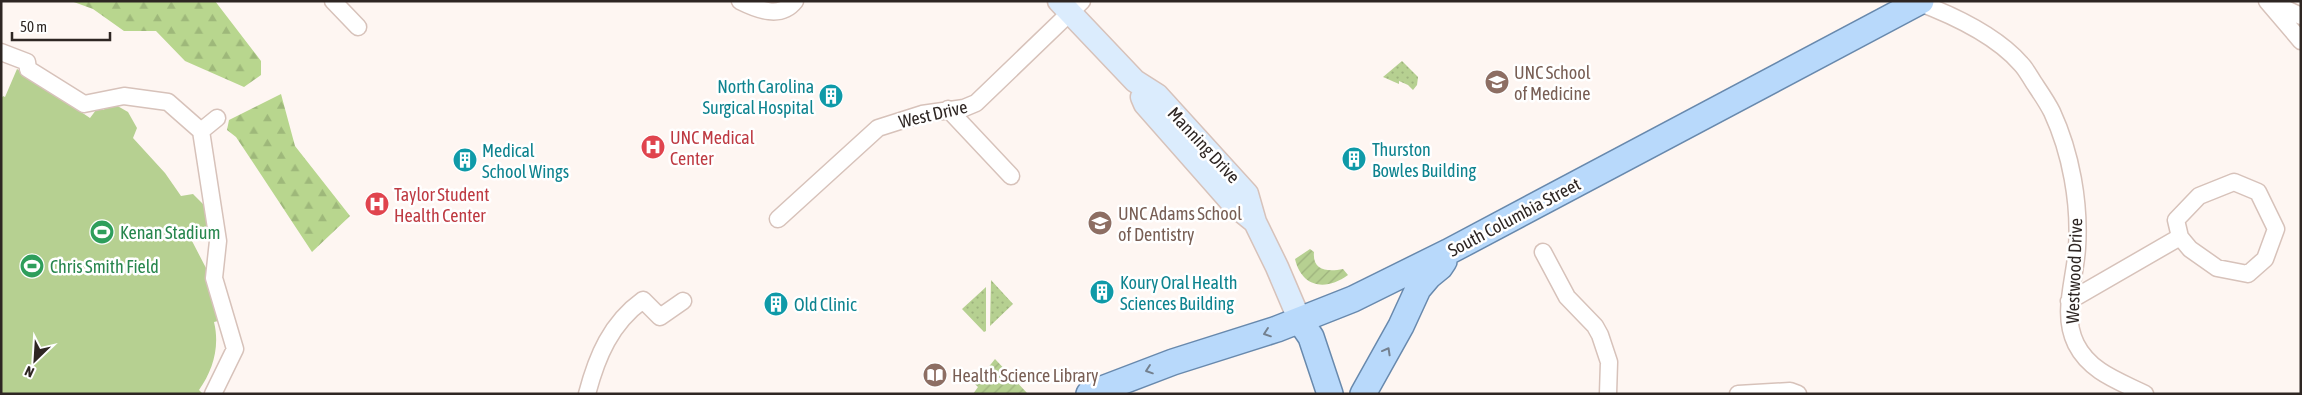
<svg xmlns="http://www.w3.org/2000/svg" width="2302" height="395" font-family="'Asap Condensed',sans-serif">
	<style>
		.grass { fill: url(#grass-dots) }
		.forest { fill: url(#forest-firs) }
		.garden { fill: url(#garden-furrows) }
		.pitch { fill: #b6d091 }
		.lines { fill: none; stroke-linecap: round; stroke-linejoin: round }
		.street-casing { stroke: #d7c2ba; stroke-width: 19 }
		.secondary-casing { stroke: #d7c2ba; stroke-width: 25 }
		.primary-casing { stroke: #6889ad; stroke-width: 28 }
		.street { stroke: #fff; stroke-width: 16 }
		.secondary { stroke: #dbecfd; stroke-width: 22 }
		.primary { stroke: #b8d9fb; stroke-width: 25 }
		.oneway { stroke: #73808f }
		.labels { text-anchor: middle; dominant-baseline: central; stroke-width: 5; stroke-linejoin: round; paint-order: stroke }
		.education-label { font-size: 18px; fill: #785e54; stroke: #fff; text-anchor: start }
		.culture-label { font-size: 18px; fill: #0d838f; stroke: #fff; text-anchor: start }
		.street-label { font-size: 18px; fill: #2e2623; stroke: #fff }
		.health-label { font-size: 18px; fill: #be3a42; stroke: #fff; text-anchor: start }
		.leisure-label { font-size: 18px; fill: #27864d; stroke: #fff; text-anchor: start }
	</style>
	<defs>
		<pattern id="grass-dots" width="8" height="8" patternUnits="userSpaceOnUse" patternTransform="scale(1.25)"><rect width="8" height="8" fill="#b6d091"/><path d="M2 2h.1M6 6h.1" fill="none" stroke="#9db27d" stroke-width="1.8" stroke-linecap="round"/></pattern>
		<pattern id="forest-firs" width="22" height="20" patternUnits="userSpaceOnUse" patternTransform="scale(1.25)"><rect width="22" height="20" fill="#b8d68e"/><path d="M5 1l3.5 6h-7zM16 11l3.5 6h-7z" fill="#9eb87a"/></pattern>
		<pattern id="garden-furrows" width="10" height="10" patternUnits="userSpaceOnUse" patternTransform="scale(1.25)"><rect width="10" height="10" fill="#b6d091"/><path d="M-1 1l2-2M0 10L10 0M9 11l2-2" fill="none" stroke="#9db27d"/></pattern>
	</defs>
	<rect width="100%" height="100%" fill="#fef6f2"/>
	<path class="grass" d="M 1402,61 L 1418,77 L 1417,85 L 1413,90 L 1408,85 L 1399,81 L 1399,84 L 1383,77 Z
		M 991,280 L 1013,304 L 990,326 Z
		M 986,287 L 986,331 L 984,332 L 962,309 Z"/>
	<path class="forest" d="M 71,1 L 215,1 L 261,61 L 261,75 L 244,87 L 185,61 L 156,31 L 124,31 L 93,9 Z
		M 281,94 L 295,146 L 350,216 L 312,252 L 252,161 L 236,137 L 227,130 L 229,120 Z"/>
	<path class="garden" d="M 1310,249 L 1314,252 C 1312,271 1328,272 1343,269 L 1348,275 C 1326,291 1302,288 1295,259 Z
		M 995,359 L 1028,394 L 973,394 L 978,387 L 975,384 Z"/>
	<path class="pitch" d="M 17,69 L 90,118 L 99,106 L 103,110 L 114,104 L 128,112 L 137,128 L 133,138 L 165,173 L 181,196 L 193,194 L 205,206 L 209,226 L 203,231 L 204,234 L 192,241 L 206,268 L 226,319 L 214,322 C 220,347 213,370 199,390 L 203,394 L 1,394 L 1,99 L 3,96 L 5,97 Z"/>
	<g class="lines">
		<defs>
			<path id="street" d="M 333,1 L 358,27
				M 740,1 C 758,10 781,19 795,1
				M 1915,1 C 1950,14 1996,35 2021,64 C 2026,69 2030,77 2034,83 C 2040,92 2047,102 2052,112 C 2071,153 2080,203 2077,248 C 2075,280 2061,314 2076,344 C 2090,372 2119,381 2145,394
				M 2267,1 L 2301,41
				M 2271,2 L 2301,16
				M 1,52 L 27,62 L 28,69 L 84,104 L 124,96 L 168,102 L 201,131
				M 948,109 L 1011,176
				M 2234,182 L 2258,192 L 2276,229 L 2265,259 L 2248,274 L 2217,268 L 2190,249 L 2180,237 L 2176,220 L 2199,196 Z
				M 778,219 L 878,128 L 922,114 L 964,108 L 976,103 L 1082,1
				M 1543,252 L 1567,297 L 1595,326 L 1600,335 L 1609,362 L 1608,394
				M 2069,301 L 2180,237
				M 213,394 L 235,349 L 214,278 L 218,241 L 201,131 L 217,118
				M 587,394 C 597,356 611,323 643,300 L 660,317 L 683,301
				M 1738,394 L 1790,391 L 1798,394"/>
			<path id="secondary" d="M 1059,1 L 1135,81 L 1157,95 L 1247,194 L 1255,222 L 1277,267 L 1300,321
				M 1142,97 L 1145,104 L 1234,205 L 1255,222"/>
			<path id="primary" d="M 1300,321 L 1311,337 L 1330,394
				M 1089,394 L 1173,362 L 1277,329 L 1353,299 L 1448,252 L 1921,1
				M 1363,394 L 1401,326 L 1418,289 L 1429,276 L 1440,267 L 1444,261"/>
		</defs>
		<use href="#street" class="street-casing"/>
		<use href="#secondary" class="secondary-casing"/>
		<use href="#primary" class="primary-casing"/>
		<use href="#street" class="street"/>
		<use href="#secondary" class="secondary"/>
		<use href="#primary" class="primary"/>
	</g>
	<defs><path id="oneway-chevron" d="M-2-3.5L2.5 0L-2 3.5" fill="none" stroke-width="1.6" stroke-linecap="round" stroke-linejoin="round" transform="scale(1.25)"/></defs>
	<g class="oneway">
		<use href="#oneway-chevron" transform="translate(1267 333) rotate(161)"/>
		<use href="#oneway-chevron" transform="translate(1387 351) rotate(-61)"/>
		<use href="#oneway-chevron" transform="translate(1149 370) rotate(161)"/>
	</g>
	<defs>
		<symbol id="university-disc" viewBox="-11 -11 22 22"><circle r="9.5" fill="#8d6e63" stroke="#fff"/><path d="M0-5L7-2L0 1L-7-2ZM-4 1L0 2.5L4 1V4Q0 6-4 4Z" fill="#fff"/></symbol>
		<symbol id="building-disc" viewBox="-11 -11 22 22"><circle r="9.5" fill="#0f9aa8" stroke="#fff"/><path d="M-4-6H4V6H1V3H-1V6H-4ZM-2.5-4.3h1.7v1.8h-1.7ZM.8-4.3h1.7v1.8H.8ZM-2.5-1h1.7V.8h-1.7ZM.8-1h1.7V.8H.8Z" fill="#fff"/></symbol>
		<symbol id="hospital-disc" viewBox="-11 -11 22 22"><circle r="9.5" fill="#e0444e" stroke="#fff"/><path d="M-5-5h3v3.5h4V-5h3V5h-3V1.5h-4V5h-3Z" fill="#fff"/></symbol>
		<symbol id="stadium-disc" viewBox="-11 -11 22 22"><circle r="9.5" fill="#2e9e5b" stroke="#fff"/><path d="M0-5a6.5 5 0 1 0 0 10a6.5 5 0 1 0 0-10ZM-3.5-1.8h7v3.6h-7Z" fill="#fff"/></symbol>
		<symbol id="library-disc" viewBox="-11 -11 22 22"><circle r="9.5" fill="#8d6e63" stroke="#fff"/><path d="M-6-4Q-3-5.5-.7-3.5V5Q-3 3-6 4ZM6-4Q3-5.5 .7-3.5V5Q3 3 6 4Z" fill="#fff"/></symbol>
	</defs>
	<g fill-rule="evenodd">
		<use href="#university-disc" x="1483" y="68" width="28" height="28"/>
		<use href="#building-disc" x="817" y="82" width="28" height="28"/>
		<use href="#hospital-disc" x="639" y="133" width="28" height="28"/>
		<use href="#building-disc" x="1340" y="145" width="28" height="28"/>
		<use href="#building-disc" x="451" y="146" width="28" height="28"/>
		<use href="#hospital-disc" x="363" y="190" width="28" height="28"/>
		<use href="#university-disc" x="1086" y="209" width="28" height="28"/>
		<use href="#stadium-disc" x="88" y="218" width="28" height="28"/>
		<use href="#stadium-disc" x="18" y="252" width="28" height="28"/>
		<use href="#building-disc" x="1088" y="278" width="28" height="28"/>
		<use href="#building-disc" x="762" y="290" width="28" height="28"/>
		<use href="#library-disc" x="921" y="361" width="28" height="28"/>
	</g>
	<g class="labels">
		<g class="education-label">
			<text x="1514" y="72">UNC School<tspan x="1514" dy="21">of Medicine</tspan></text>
			<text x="1118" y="213">UNC Adams School<tspan x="1118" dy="21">of Dentistry</tspan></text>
			<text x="952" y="375">Health Science Library</text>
		</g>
		<g class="culture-label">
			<text x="814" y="86" text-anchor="end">North Carolina<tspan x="814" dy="21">Surgical Hospital</tspan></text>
			<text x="1372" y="149">Thurston<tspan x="1372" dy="21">Bowles Building</tspan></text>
			<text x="482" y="150">Medical<tspan x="482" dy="21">School Wings</tspan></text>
			<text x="1120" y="282">Koury Oral Health<tspan x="1120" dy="21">Sciences Building</tspan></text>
			<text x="794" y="304">Old Clinic</text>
		</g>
		<g class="street-label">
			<text transform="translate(933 114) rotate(-13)">West Drive</text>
			<text transform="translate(1204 145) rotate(47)">Manning Drive</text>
			<text transform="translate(1514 217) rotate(-28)">South Columbia Street</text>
			<text transform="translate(2074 271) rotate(-88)">Westwood Drive</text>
		</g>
		<g class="health-label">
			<text x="670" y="137">UNC Medical<tspan x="670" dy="21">Center</tspan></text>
			<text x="394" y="194">Taylor Student<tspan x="394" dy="21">Health Center</tspan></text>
		</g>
		<g class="leisure-label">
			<text x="120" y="232">Kenan Stadium</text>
			<text x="50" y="266">Chris Smith Field</text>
		</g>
	</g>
	<rect width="2302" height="395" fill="none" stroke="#2e2623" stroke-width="5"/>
	<g transform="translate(35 360) rotate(205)" stroke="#ffffff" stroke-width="4" paint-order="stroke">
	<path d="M0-4L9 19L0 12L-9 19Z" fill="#2e2623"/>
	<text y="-8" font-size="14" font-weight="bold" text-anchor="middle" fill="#2e2623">N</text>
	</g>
	<path d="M12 32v8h98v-8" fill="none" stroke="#2e2623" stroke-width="2.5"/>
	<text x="20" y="32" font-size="15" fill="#2e2623" stroke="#ffffff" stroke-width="4" paint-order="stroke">50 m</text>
</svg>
